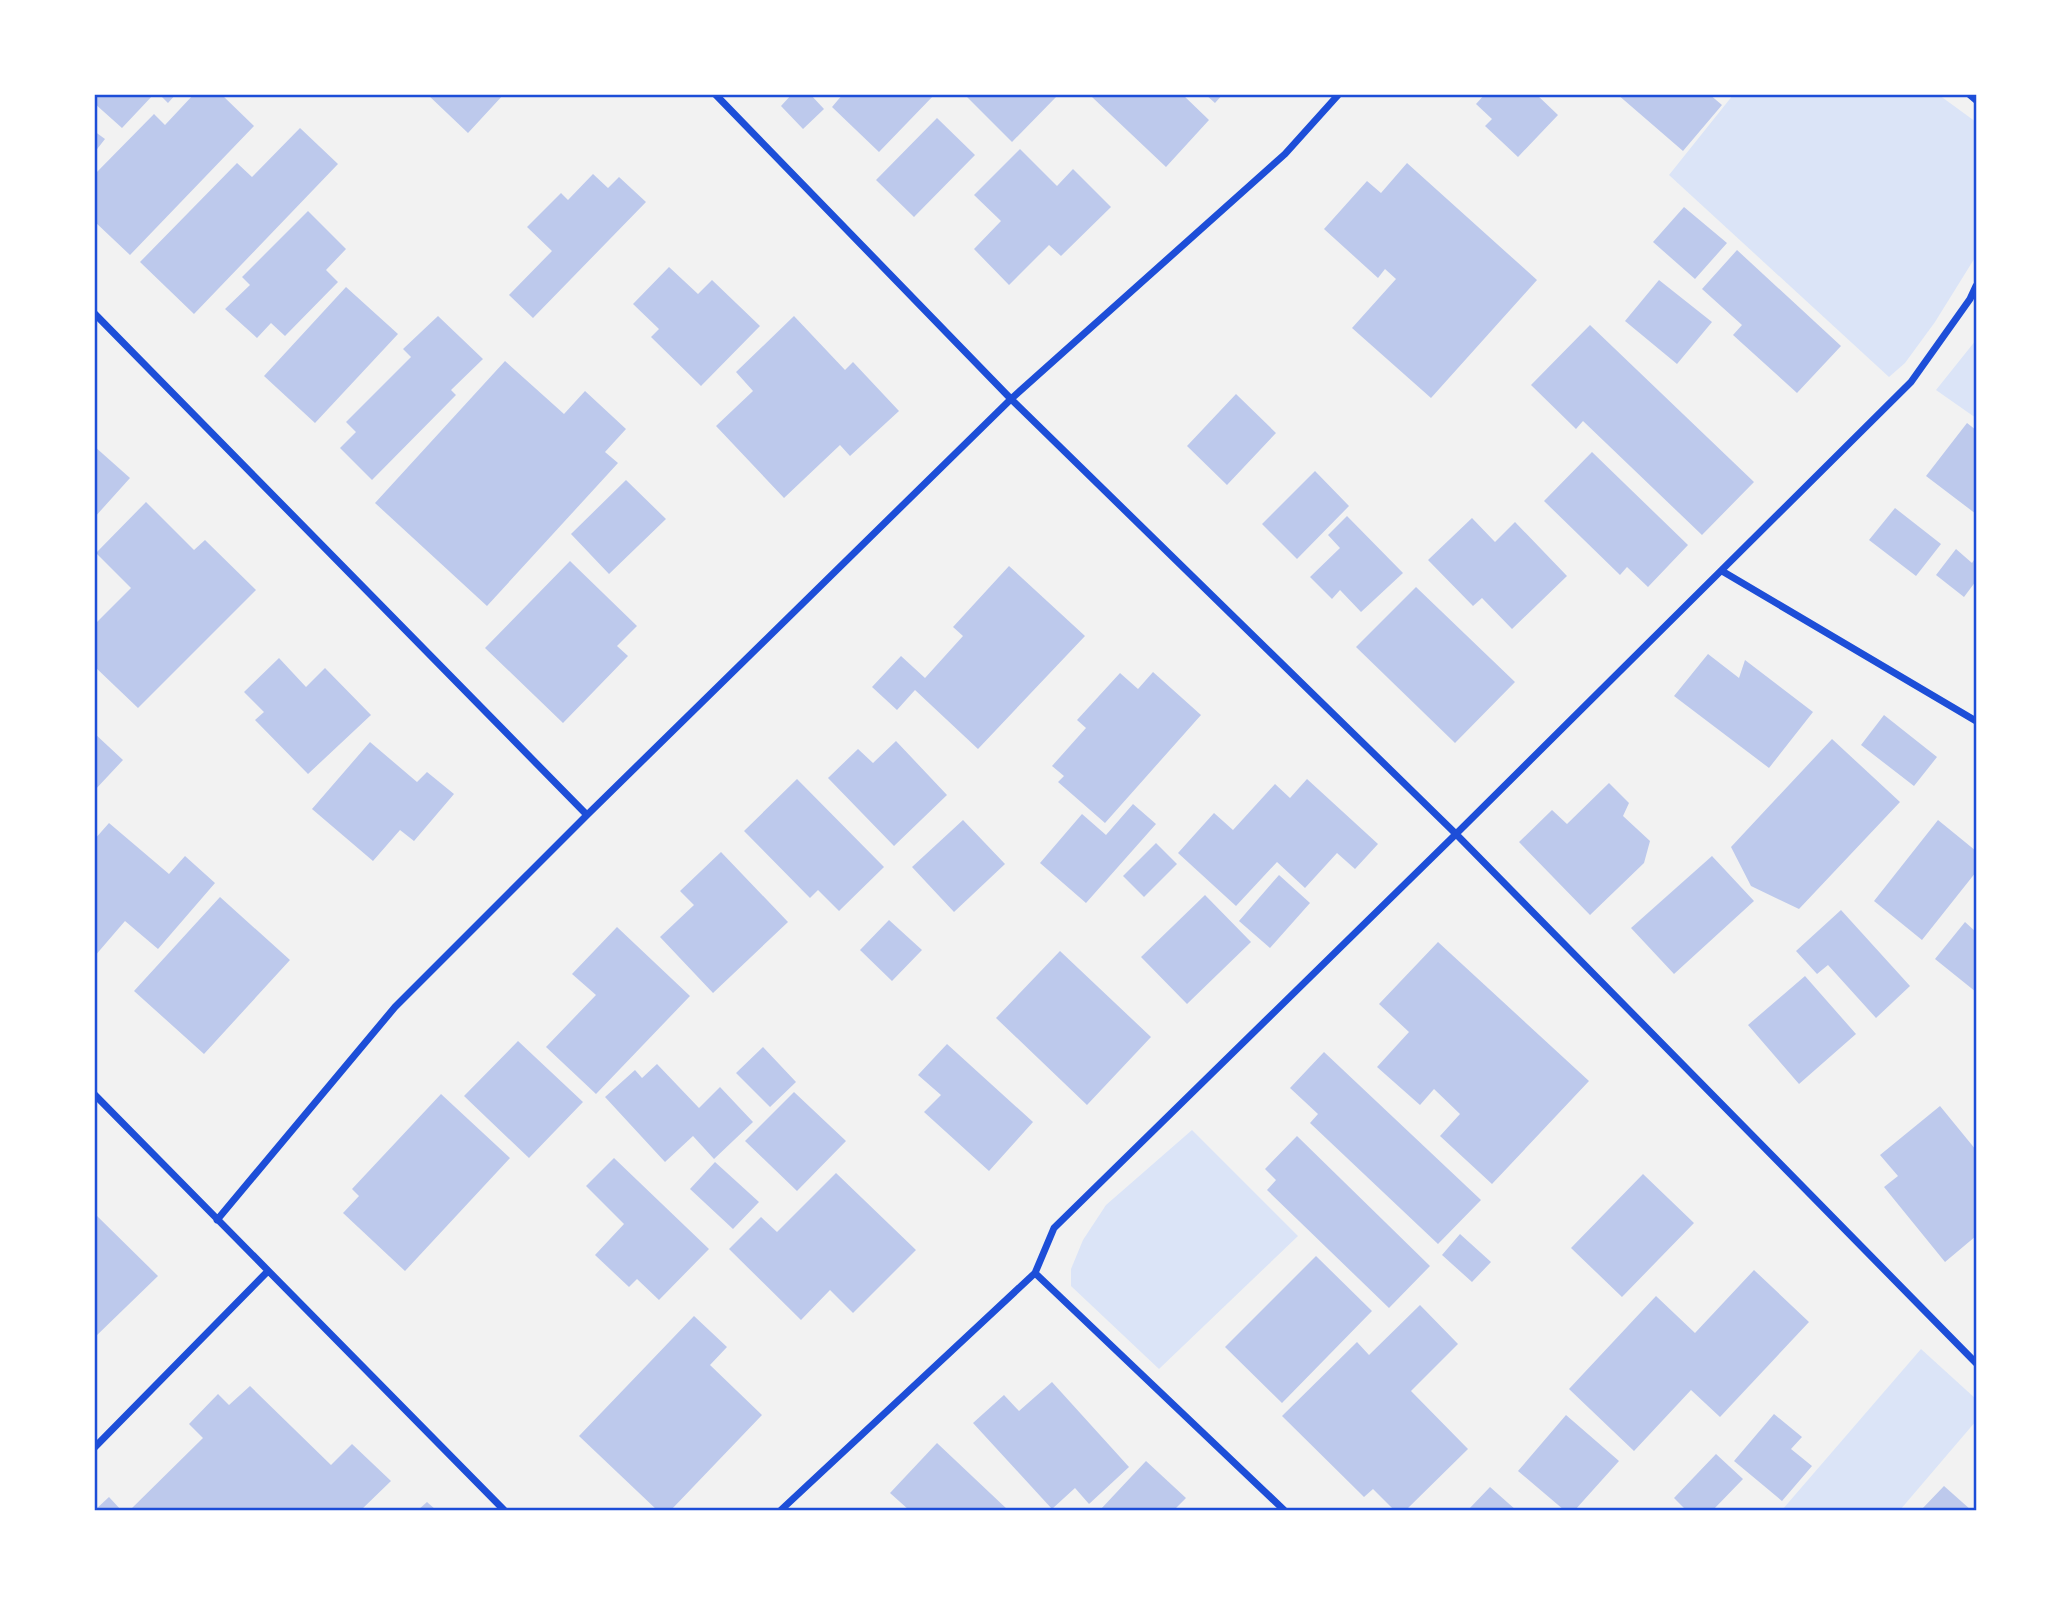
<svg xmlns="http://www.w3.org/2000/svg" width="2071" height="1605" font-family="Georgia,serif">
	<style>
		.green { fill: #dbe4f7 }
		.building { fill: #bdc9ec }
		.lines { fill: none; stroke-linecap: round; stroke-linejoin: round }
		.minor { stroke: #1d4ed8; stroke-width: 7 }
		.neatline { fill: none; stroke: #1d4ed8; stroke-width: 2.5 }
	</style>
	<rect width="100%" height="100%" fill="#f2f2f2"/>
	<path class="green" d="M 1733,95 L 1939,95 L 1976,122 L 1976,256 L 1935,322 L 1905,363 L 1889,377 L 1669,175 Z
		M 1976,340 L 1976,418 L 1936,390 Z
		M 1192,1130 L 1298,1236 L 1159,1369 L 1071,1286 L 1071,1269 L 1083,1240 L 1106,1205 Z
		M 1921,1349 L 1976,1399 L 1976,1421 L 1900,1510 L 1782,1510 Z"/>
	<path class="building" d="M 94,94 L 154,94 L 122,128 L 94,103 Z
		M 159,94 L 176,94 L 168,103 Z
		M 194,94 L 221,94 L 254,126 L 130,255 L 94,221 L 94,175 L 154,114 L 165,125 Z
		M 427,94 L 504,94 L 468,133 Z
		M 792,94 L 810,94 L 824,109 L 803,129 L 781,106 Z
		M 843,94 L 935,94 L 879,152 L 832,107 Z
		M 964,94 L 1055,94 L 1057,96 L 1012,142 Z
		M 1094,94 L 1182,94 L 1209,120 L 1166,167 L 1092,97 Z
		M 1205,94 L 1223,94 L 1215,103 Z
		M 1485,94 L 1536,94 L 1558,115 L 1518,157 L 1485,126 L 1492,119 L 1476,104 Z
		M 1617,94 L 1709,94 L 1722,105 L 1683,151 Z
		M 937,118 L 975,155 L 914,217 L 876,180 Z
		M 300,128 L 338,164 L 194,314 L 140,262 L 237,163 L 252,177 Z
		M 94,131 L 105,139 L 94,153 Z
		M 1020,149 L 1057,186 L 1073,169 L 1111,207 L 1061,256 L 1049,245 L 1009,285 L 974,249 L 1001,221 L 974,195 Z
		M 1407,163 L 1537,280 L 1431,398 L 1352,328 L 1396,279 L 1385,269 L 1378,278 L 1324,229 L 1367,181 L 1381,193 Z
		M 593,174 L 608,188 L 619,177 L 646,202 L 533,318 L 509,295 L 552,251 L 527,227 L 561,193 L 568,200 Z
		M 1684,207 L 1727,243 L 1695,279 L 1653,242 Z
		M 308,211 L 346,249 L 326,270 L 338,282 L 285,336 L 271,323 L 257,338 L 225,309 L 250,285 L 242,277 Z
		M 1737,250 L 1841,346 L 1797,393 L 1733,335 L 1742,325 L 1702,289 Z
		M 669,267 L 698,294 L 712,280 L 760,326 L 701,386 L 651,337 L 659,329 L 633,304 Z
		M 1659,280 L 1712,322 L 1677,364 L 1625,321 Z
		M 346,287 L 398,334 L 315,423 L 264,376 Z
		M 438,316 L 483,359 L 451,390 L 456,395 L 372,480 L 340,448 L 356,432 L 346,422 L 411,357 L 403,349 Z
		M 794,316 L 845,370 L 853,362 L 899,411 L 850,456 L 840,445 L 784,498 L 716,426 L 753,391 L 736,372 Z
		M 1590,325 L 1754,482 L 1702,535 L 1583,421 L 1576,429 L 1531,385 Z
		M 505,361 L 564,414 L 585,391 L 626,429 L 605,452 L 618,463 L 487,606 L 375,503 Z
		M 1236,394 L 1276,433 L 1227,485 L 1187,446 Z
		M 1967,423 L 1976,430 L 1976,514 L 1926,476 Z
		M 94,446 L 130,478 L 94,518 Z
		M 1592,452 L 1688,545 L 1648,587 L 1627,567 L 1620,575 L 1544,501 Z
		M 1315,471 L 1349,506 L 1297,559 L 1262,524 Z
		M 626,480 L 666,519 L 609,574 L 571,534 Z
		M 146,502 L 194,550 L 205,540 L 256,590 L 138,708 L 94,666 L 94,625 L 131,588 L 96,553 Z
		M 1895,508 L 1941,544 L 1916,576 L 1869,540 Z
		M 1347,516 L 1403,573 L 1361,612 L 1340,590 L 1332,599 L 1310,577 L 1340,548 L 1328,535 Z
		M 1472,518 L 1495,542 L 1515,522 L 1567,576 L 1512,629 L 1482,598 L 1473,606 L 1428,560 Z
		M 1956,549 L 1972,563 L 1976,557 L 1976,581 L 1964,597 L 1936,575 Z
		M 570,561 L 637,626 L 617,646 L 628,656 L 563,723 L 485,648 Z
		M 1009,566 L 1085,636 L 978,749 L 915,690 L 897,710 L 872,687 L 901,656 L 925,678 L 963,636 L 953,627 Z
		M 1416,587 L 1515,682 L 1455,743 L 1356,647 Z
		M 1708,654 L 1739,678 L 1745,660 L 1813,712 L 1769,768 L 1674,696 Z
		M 279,658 L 306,687 L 325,668 L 371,715 L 308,774 L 255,720 L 264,712 L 244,692 Z
		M 1153,672 L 1201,715 L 1105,823 L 1058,782 L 1064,776 L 1052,766 L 1086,728 L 1077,720 L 1120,673 L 1138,689 Z
		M 1884,715 L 1937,757 L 1914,786 L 1861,745 Z
		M 94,733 L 123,760 L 94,791 Z
		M 1832,739 L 1900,802 L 1799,909 L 1751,886 L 1731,847 Z
		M 896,741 L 947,795 L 894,846 L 828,778 L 858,749 L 873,763 Z
		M 370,742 L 417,782 L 427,772 L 454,794 L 414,841 L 400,830 L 373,861 L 312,809 Z
		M 797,779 L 884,867 L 839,911 L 818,890 L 810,898 L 744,831 Z
		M 1307,779 L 1378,844 L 1355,869 L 1337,853 L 1305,888 L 1277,862 L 1236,906 L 1178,853 L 1214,813 L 1233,830 L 1275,784 L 1290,798 Z
		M 1609,783 L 1629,803 L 1623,816 L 1650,841 L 1644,863 L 1590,915 L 1519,842 L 1552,810 L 1567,824 Z
		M 1133,804 L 1156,824 L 1086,903 L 1040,863 L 1082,814 L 1106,835 Z
		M 963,820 L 1005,864 L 954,912 L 912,867 Z
		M 1938,820 L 1976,851 L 1976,872 L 1922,940 L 1874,901 Z
		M 109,823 L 169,874 L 185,856 L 215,883 L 158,949 L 125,921 L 94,957 L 94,840 Z
		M 1156,843 L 1177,864 L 1144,897 L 1123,876 Z
		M 721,852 L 788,922 L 713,993 L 660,937 L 694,905 L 680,891 Z
		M 1712,856 L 1754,901 L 1674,974 L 1631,928 Z
		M 1279,875 L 1310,903 L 1270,948 L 1239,921 Z
		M 1205,895 L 1251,942 L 1187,1004 L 1141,957 Z
		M 220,897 L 290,960 L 204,1054 L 134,991 Z
		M 1841,910 L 1910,986 L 1876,1018 L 1828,965 L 1817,974 L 1796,951 Z
		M 889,920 L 922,950 L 892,981 L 860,950 Z
		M 1965,922 L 1976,932 L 1976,992 L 1935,959 Z
		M 617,927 L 690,996 L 596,1094 L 546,1047 L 596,995 L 572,974 Z
		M 1438,942 L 1589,1081 L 1492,1184 L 1440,1136 L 1460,1114 L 1434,1089 L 1420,1105 L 1377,1067 L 1409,1032 L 1379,1004 Z
		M 1060,951 L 1151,1037 L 1087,1105 L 996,1018 Z
		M 1805,976 L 1856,1034 L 1799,1084 L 1748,1025 Z
		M 518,1041 L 583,1102 L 529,1158 L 464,1096 Z
		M 947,1044 L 1033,1122 L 989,1171 L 924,1112 L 941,1095 L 918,1075 Z
		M 763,1047 L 796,1082 L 770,1107 L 736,1073 Z
		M 1324,1052 L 1481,1200 L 1438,1244 L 1310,1123 L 1318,1114 L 1290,1088 Z
		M 657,1064 L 699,1108 L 720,1087 L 753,1122 L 714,1159 L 693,1136 L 665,1162 L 605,1097 L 635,1070 L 642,1078 Z
		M 794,1092 L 846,1141 L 797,1191 L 745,1141 Z
		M 441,1094 L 510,1158 L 405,1271 L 343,1213 L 359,1196 L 352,1189 Z
		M 1940,1106 L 1976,1150 L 1976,1236 L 1945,1262 L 1884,1187 L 1898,1176 L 1880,1155 Z
		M 1297,1136 L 1430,1266 L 1389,1308 L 1267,1190 L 1276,1180 L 1265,1169 Z
		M 614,1158 L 709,1249 L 659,1300 L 637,1279 L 629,1287 L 595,1255 L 624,1224 L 586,1186 Z
		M 715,1162 L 759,1202 L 733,1229 L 690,1189 Z
		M 836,1173 L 916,1250 L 853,1313 L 830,1290 L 801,1320 L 729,1249 L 761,1217 L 777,1232 Z
		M 1643,1174 L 1694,1223 L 1622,1297 L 1571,1248 Z
		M 94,1213 L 158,1276 L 94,1338 Z
		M 1460,1234 L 1491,1262 L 1472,1282 L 1442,1255 Z
		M 1316,1256 L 1372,1311 L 1282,1403 L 1225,1347 Z
		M 1754,1270 L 1809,1322 L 1720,1417 L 1691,1390 L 1634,1451 L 1569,1389 L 1656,1296 L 1695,1333 Z
		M 1420,1305 L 1458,1344 L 1411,1391 L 1468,1449 L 1406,1510 L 1394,1510 L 1373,1489 L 1364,1497 L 1282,1416 L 1357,1342 L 1369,1355 Z
		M 694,1316 L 727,1347 L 710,1365 L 762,1415 L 671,1510 L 657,1510 L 579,1436 Z
		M 1052,1382 L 1129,1467 L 1089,1504 L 1075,1488 L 1052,1509 L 973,1423 L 1004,1395 L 1019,1411 Z
		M 250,1386 L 331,1465 L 352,1444 L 391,1481 L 361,1510 L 130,1510 L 203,1438 L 189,1424 L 218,1394 L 229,1405 Z
		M 1774,1414 L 1802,1437 L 1791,1449 L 1812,1466 L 1782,1501 L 1734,1461 Z
		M 1566,1415 L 1619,1461 L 1575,1510 L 1564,1510 L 1518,1471 Z
		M 937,1443 L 1008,1510 L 909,1510 L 890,1493 Z
		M 1716,1454 L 1743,1479 L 1713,1510 L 1686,1510 L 1674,1498 Z
		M 1146,1461 L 1186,1498 L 1174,1510 L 1100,1510 Z
		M 1944,1486 L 1971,1510 L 1921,1510 Z
		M 1490,1487 L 1516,1510 L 1468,1510 Z
		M 109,1497 L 121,1510 L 95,1510 Z
		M 427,1502 L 436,1510 L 418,1510 Z"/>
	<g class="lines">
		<path class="minor" d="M 715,94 L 1011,399 L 1456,834 L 1976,1363
			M 1969,94 L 1976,100
			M 94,313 L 587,815
			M 1722,571 L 1976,721
			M 94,1094 L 504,1510
			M 217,1220 L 395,1007 L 587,815 L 1011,399 L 1285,154 L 1339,94
			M 1035,1273 L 1284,1510
			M 94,1448 L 267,1272
			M 781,1510 L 1035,1273 L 1054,1228 L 1456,834 L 1911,382 L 1970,299 L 1976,286"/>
	</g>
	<rect width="2071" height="1605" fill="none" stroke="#ffffff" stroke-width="192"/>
	<rect x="96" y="96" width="1879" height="1413" class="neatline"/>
</svg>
